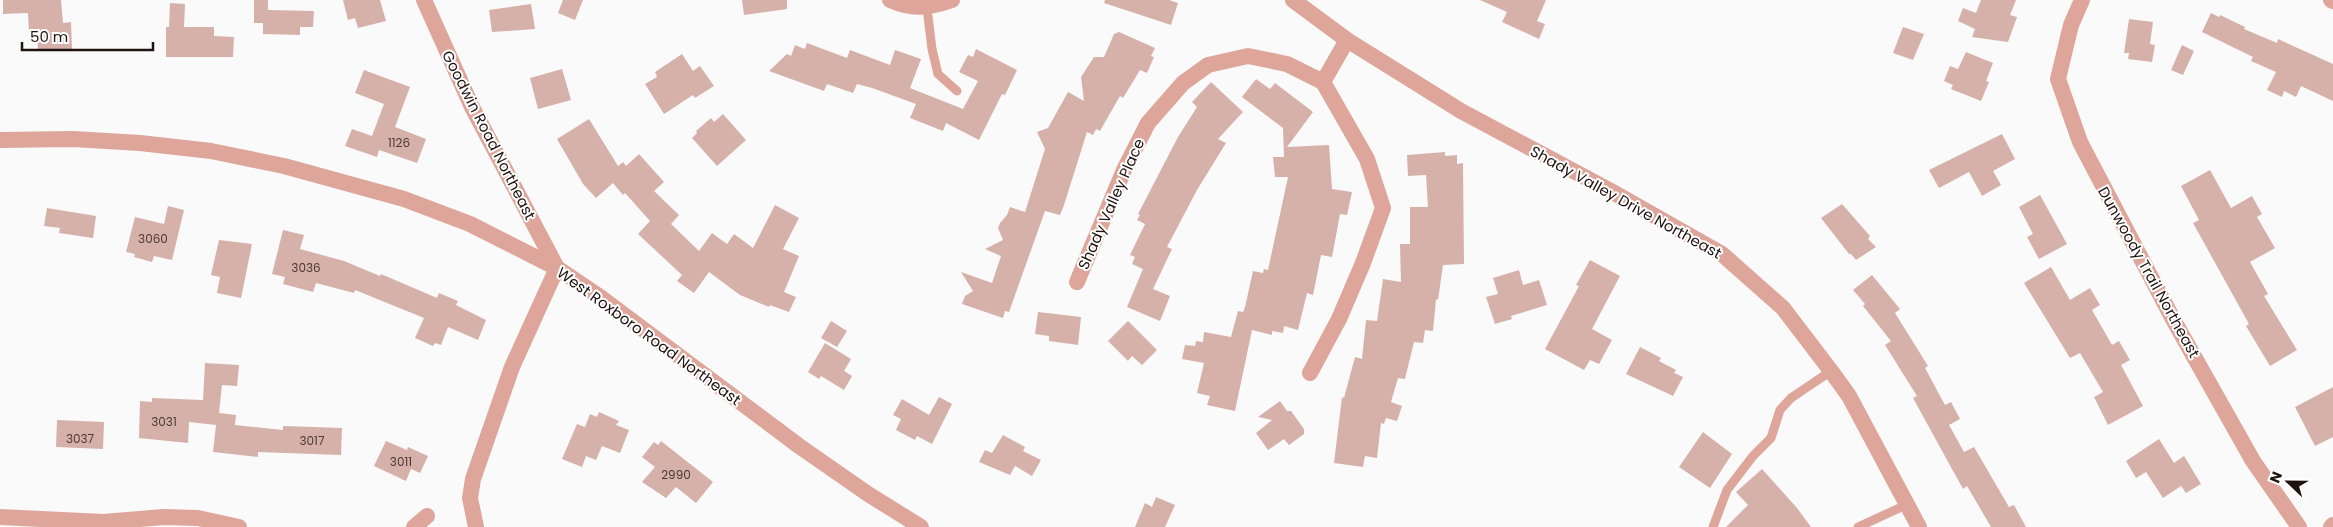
<svg xmlns="http://www.w3.org/2000/svg" width="2333" height="527" font-family="Poppins,sans-serif">
	<style>
		.building { fill: #d6b1aa }
		.lines { fill: none; stroke-linecap: round; stroke-linejoin: round }
		.lane { stroke: #dea59a; stroke-width: 9 }
		.street { stroke: #dea59a; stroke-width: 16 }
		.labels { text-anchor: middle; dominant-baseline: central; stroke-width: 4; stroke-linejoin: round; paint-order: stroke }
		.number-label { font-size: 12px; fill: #4d3a36 }
		.street-label { font-size: 15px; fill: #1f120f; stroke: #fff }
	</style>
	<rect width="100%" height="100%" fill="#fafafa"/>
	<path class="building" d="M 3,0 L 61,0 L 63,23 L 71,22 L 72,49 L 38,51 L 37,32 L 29,32 L 28,13 L 3,14 Z
		M 254,0 L 268,0 L 268,10 L 314,11 L 313,27 L 300,27 L 300,35 L 263,34 L 263,23 L 254,23 Z
		M 343,0 L 380,0 L 386,21 L 358,28 L 355,18 L 348,20 Z
		M 563,0 L 583,0 L 575,20 L 558,13 Z
		M 742,0 L 787,0 L 787,9 L 744,15 Z
		M 1105,0 L 1169,0 L 1178,3 L 1171,25 L 1104,3 Z
		M 1480,0 L 1546,0 L 1537,21 L 1545,24 L 1539,39 L 1502,22 L 1507,12 Z
		M 1981,0 L 2016,0 L 2010,15 L 2017,17 L 2008,42 L 1972,37 L 1975,29 L 1958,21 L 1963,8 L 1976,13 Z
		M 170,3 L 185,4 L 184,27 L 214,27 L 214,36 L 234,37 L 233,57 L 166,57 L 166,27 L 169,27 Z
		M 531,4 L 535,29 L 492,32 L 489,10 Z
		M 2211,13 L 2219,17 L 2220,15 L 2245,27 L 2244,29 L 2277,43 L 2278,39 L 2333,64 L 2333,101 L 2301,86 L 2296,97 L 2284,91 L 2282,97 L 2267,90 L 2276,72 L 2251,61 L 2253,57 L 2202,32 Z
		M 2129,19 L 2153,22 L 2150,44 L 2155,45 L 2152,62 L 2128,59 L 2129,53 L 2124,53 Z
		M 1903,27 L 1924,34 L 1913,60 L 1893,53 Z
		M 1119,32 L 1155,48 L 1151,56 L 1154,57 L 1147,73 L 1140,70 L 1123,98 L 1120,96 L 1100,131 L 1096,129 L 1093,135 L 1087,132 L 1064,205 L 1060,215 L 1045,211 L 1009,312 L 1005,311 L 1003,318 L 962,304 L 965,296 L 973,291 L 961,272 L 992,283 L 1001,256 L 985,249 L 1003,240 L 998,228 L 1000,223 L 1007,215 L 1010,207 L 1025,212 L 1045,149 L 1037,132 L 1048,128 L 1068,92 L 1084,101 L 1081,77 L 1094,57 L 1104,57 L 1114,34 Z
		M 807,43 L 847,58 L 850,50 L 890,65 L 895,50 L 921,59 L 910,88 L 963,109 L 978,81 L 959,72 L 968,55 L 973,57 L 976,49 L 1017,70 L 1005,95 L 1002,94 L 979,140 L 946,123 L 943,131 L 910,118 L 916,104 L 872,88 L 857,84 L 853,93 L 827,84 L 824,91 L 769,71 L 787,54 L 791,56 L 795,45 L 805,49 Z
		M 2182,45 L 2194,51 L 2183,75 L 2171,70 Z
		M 1966,52 L 1993,63 L 1986,81 L 1989,82 L 1981,101 L 1951,89 L 1953,85 L 1944,81 L 1950,66 L 1958,69 Z
		M 682,54 L 693,71 L 700,66 L 714,86 L 695,98 L 693,95 L 664,114 L 645,84 L 657,77 L 655,72 Z
		M 562,69 L 571,100 L 538,109 L 530,78 Z
		M 364,70 L 410,87 L 395,127 L 426,139 L 417,163 L 379,150 L 377,157 L 345,146 L 352,129 L 372,136 L 384,104 L 355,93 Z
		M 1256,79 L 1270,89 L 1275,83 L 1313,112 L 1287,147 L 1329,145 L 1332,189 L 1352,192 L 1347,215 L 1340,214 L 1332,257 L 1321,255 L 1313,295 L 1307,293 L 1298,330 L 1284,326 L 1283,333 L 1272,331 L 1272,335 L 1252,330 L 1235,411 L 1207,405 L 1210,396 L 1197,393 L 1204,363 L 1182,359 L 1185,345 L 1195,346 L 1196,341 L 1203,342 L 1204,332 L 1231,337 L 1238,311 L 1243,312 L 1245,307 L 1253,271 L 1263,273 L 1264,269 L 1268,270 L 1288,177 L 1275,177 L 1273,157 L 1284,157 L 1283,128 L 1242,97 Z
		M 1211,82 L 1243,112 L 1218,139 L 1226,143 L 1197,190 L 1167,247 L 1172,249 L 1153,289 L 1170,296 L 1160,321 L 1127,307 L 1143,269 L 1132,264 L 1135,257 L 1130,255 L 1145,224 L 1137,220 L 1140,215 L 1138,214 L 1178,137 L 1197,107 L 1192,102 Z
		M 723,114 L 746,140 L 717,166 L 692,138 L 697,133 L 696,131 L 711,118 L 714,122 Z
		M 589,119 L 618,166 L 623,162 L 626,166 L 639,154 L 664,182 L 654,191 L 679,215 L 671,224 L 699,251 L 712,233 L 727,244 L 734,234 L 753,248 L 775,205 L 799,218 L 783,249 L 799,256 L 784,292 L 796,297 L 789,312 L 770,305 L 769,307 L 740,295 L 709,272 L 694,293 L 677,281 L 682,275 L 638,234 L 650,221 L 625,193 L 623,195 L 613,183 L 596,198 L 583,184 L 557,139 Z
		M 2002,134 L 2015,159 L 1993,171 L 2001,185 L 1982,196 L 1969,172 L 1939,188 L 1929,170 Z
		M 1445,152 L 1445,156 L 1457,155 L 1457,164 L 1463,163 L 1464,264 L 1443,265 L 1438,300 L 1436,299 L 1433,331 L 1425,330 L 1423,343 L 1414,342 L 1405,379 L 1398,378 L 1391,402 L 1402,406 L 1397,421 L 1386,418 L 1384,424 L 1381,423 L 1377,458 L 1365,456 L 1363,467 L 1334,463 L 1342,397 L 1344,398 L 1355,357 L 1362,359 L 1366,320 L 1377,321 L 1383,279 L 1401,282 L 1400,244 L 1410,244 L 1410,207 L 1428,207 L 1426,175 L 1408,176 L 1407,155 Z
		M 2210,170 L 2231,208 L 2252,196 L 2262,214 L 2257,217 L 2275,248 L 2250,262 L 2268,294 L 2264,296 L 2297,350 L 2270,366 L 2246,326 L 2249,324 L 2193,223 L 2199,220 L 2181,186 Z
		M 2040,195 L 2067,244 L 2039,259 L 2027,237 L 2033,234 L 2019,207 Z
		M 1842,204 L 1870,236 L 1868,239 L 1876,247 L 1856,260 L 1851,254 L 1849,254 L 1821,218 Z
		M 168,206 L 184,210 L 172,260 L 154,256 L 152,262 L 134,257 L 135,254 L 126,252 L 135,217 L 164,224 Z
		M 47,208 L 96,216 L 93,238 L 59,233 L 60,228 L 44,226 Z
		M 283,230 L 304,235 L 300,249 L 344,261 L 380,276 L 381,274 L 437,298 L 439,293 L 458,301 L 456,305 L 486,320 L 478,340 L 448,327 L 441,345 L 435,343 L 433,346 L 415,338 L 424,318 L 355,290 L 354,293 L 316,283 L 313,292 L 283,284 L 285,277 L 272,274 Z
		M 219,240 L 252,244 L 241,298 L 217,293 L 220,277 L 211,275 Z
		M 1590,260 L 1620,276 L 1592,329 L 1612,340 L 1599,364 L 1590,360 L 1584,370 L 1545,349 L 1579,286 L 1576,285 Z
		M 2051,267 L 2070,300 L 2090,288 L 2100,305 L 2092,310 L 2112,345 L 2119,341 L 2130,360 L 2121,365 L 2143,406 L 2108,425 L 2094,397 L 2103,392 L 2080,353 L 2070,358 L 2024,283 Z
		M 1519,270 L 1523,285 L 1539,280 L 1547,305 L 1511,316 L 1512,319 L 1495,324 L 1486,297 L 1498,294 L 1493,278 Z
		M 1872,275 L 1900,309 L 1895,313 L 1928,366 L 1925,368 L 1945,405 L 1951,402 L 1960,419 L 1949,425 L 1964,452 L 1974,447 L 2009,507 L 2014,505 L 2026,527 L 1991,527 L 1967,486 L 1963,489 L 1913,398 L 1917,396 L 1885,345 L 1891,341 L 1863,306 L 1865,304 L 1853,290 Z
		M 1038,312 L 1081,317 L 1078,345 L 1049,341 L 1049,336 L 1035,334 Z
		M 831,321 L 847,331 L 837,347 L 821,338 Z
		M 1128,321 L 1157,350 L 1142,365 L 1132,356 L 1128,361 L 1108,341 Z
		M 825,343 L 851,359 L 844,371 L 852,376 L 844,390 L 821,376 L 819,379 L 808,372 Z
		M 1640,347 L 1661,358 L 1659,361 L 1676,370 L 1674,373 L 1683,377 L 1673,396 L 1626,374 Z
		M 205,363 L 239,365 L 237,386 L 222,385 L 219,413 L 236,415 L 235,425 L 283,430 L 283,426 L 342,428 L 341,455 L 258,452 L 258,457 L 213,452 L 216,425 L 189,422 L 188,443 L 139,438 L 140,401 L 152,402 L 152,398 L 203,400 Z
		M 2333,387 L 2333,437 L 2315,446 L 2295,407 Z
		M 939,397 L 952,404 L 932,444 L 917,436 L 915,440 L 896,430 L 901,419 L 893,415 L 902,399 L 929,415 Z
		M 1280,401 L 1287,411 L 1291,411 L 1304,429 L 1304,434 L 1289,445 L 1284,439 L 1268,450 L 1256,433 L 1272,420 L 1258,417 Z
		M 599,412 L 619,421 L 616,425 L 629,430 L 620,453 L 602,446 L 596,460 L 586,456 L 582,467 L 562,459 L 577,424 L 585,427 L 590,414 L 597,417 Z
		M 57,420 L 104,422 L 103,449 L 56,447 Z
		M 1703,432 L 1732,454 L 1710,488 L 1679,467 Z
		M 1003,435 L 1025,447 L 1023,451 L 1041,460 L 1032,476 L 1015,466 L 1010,475 L 979,462 L 985,450 L 992,453 Z
		M 2159,439 L 2174,463 L 2184,456 L 2201,484 L 2186,493 L 2181,486 L 2163,498 L 2146,472 L 2136,478 L 2126,461 Z
		M 386,441 L 407,450 L 408,447 L 428,456 L 420,473 L 411,469 L 406,481 L 374,466 Z
		M 661,441 L 713,482 L 696,503 L 676,487 L 666,498 L 642,482 L 655,467 L 642,457 L 654,442 L 658,445 Z
		M 1762,469 L 1797,508 L 1811,527 L 1726,527 L 1748,505 L 1736,492 Z
		M 1156,497 L 1175,505 L 1165,527 L 1135,527 L 1145,503 L 1152,507 Z"/>
	<g class="lines">
		<path class="lane" d="M 927,8 L 932,49 L 938,74 L 957,91
			M 1713,527 L 1727,490 L 1753,456 L 1771,438 L 1780,410 L 1791,398 L 1831,371
			M 1858,527 L 1906,505"/>
		<path class="street" d="M 424,0 L 472,107 L 557,268 L 512,367 L 473,479 L 470,498 L 476,527
			M 890,0 C 912,10 929,8 952,0
			M 1293,0 L 1347,40 L 1461,111 L 1609,190 L 1722,254 L 1783,308 L 1831,371 L 1849,396 L 1919,527
			M 2082,0 L 2071,25 L 2058,79 L 2080,142 L 2174,321 L 2253,461 L 2299,527
			M 2331,0 L 2333,1
			M 1323,82 L 1347,40
			M 0,140 L 73,139 L 140,143 L 211,151 L 284,166 L 404,199 L 470,224 L 557,268 L 600,297 L 799,446 L 868,494 L 921,527
			M 1077,282 L 1124,170 L 1148,123 L 1183,83 L 1208,65 L 1248,56 L 1287,64 L 1323,82 L 1367,159 L 1383,208 L 1363,263 L 1339,319 L 1310,373
			M 0,517 L 103,522 L 164,517 L 198,518 L 239,527
			M 414,527 L 427,516
			M 2331,527 L 2333,525"/>
	</g>
	<g class="labels">
		<g class="number-label">
			<text x="399" y="142">1126</text>
			<text x="153" y="238">3060</text>
			<text x="306" y="267">3036</text>
			<text x="164" y="421">3031</text>
			<text x="80" y="438">3037</text>
			<text x="312" y="440">3017</text>
			<text x="401" y="461">3011</text>
			<text x="676" y="474">2990</text>
		</g>
		<g class="street-label">
			<text transform="translate(489 135) rotate(63)">Goodwin Road Northeast</text>
			<text transform="translate(1626 202) rotate(29)">Shady Valley Drive Northeast</text>
			<text transform="translate(1111 204) rotate(-66)">Shady Valley Place</text>
			<text transform="translate(2149 272) rotate(61)">Dunwoody Trail Northeast</text>
			<text transform="translate(649 336) rotate(36)">West Roxboro Road Northeast</text>
		</g>
	</g>
	<g transform="translate(2288 482) rotate(292)" stroke="#ffffff" stroke-width="4" paint-order="stroke">
	<path d="M0-4L9 19L0 12L-9 19Z" fill="#1f120f"/>
	<text y="-8" font-size="14" font-weight="bold" text-anchor="middle" fill="#1f120f">N</text>
	</g>
	<path d="M22 42v8h131v-8" fill="none" stroke="#1f120f" stroke-width="2.5"/>
	<text x="30" y="42" font-size="15" fill="#1f120f" stroke="#ffffff" stroke-width="4" paint-order="stroke">50 m</text>
</svg>
